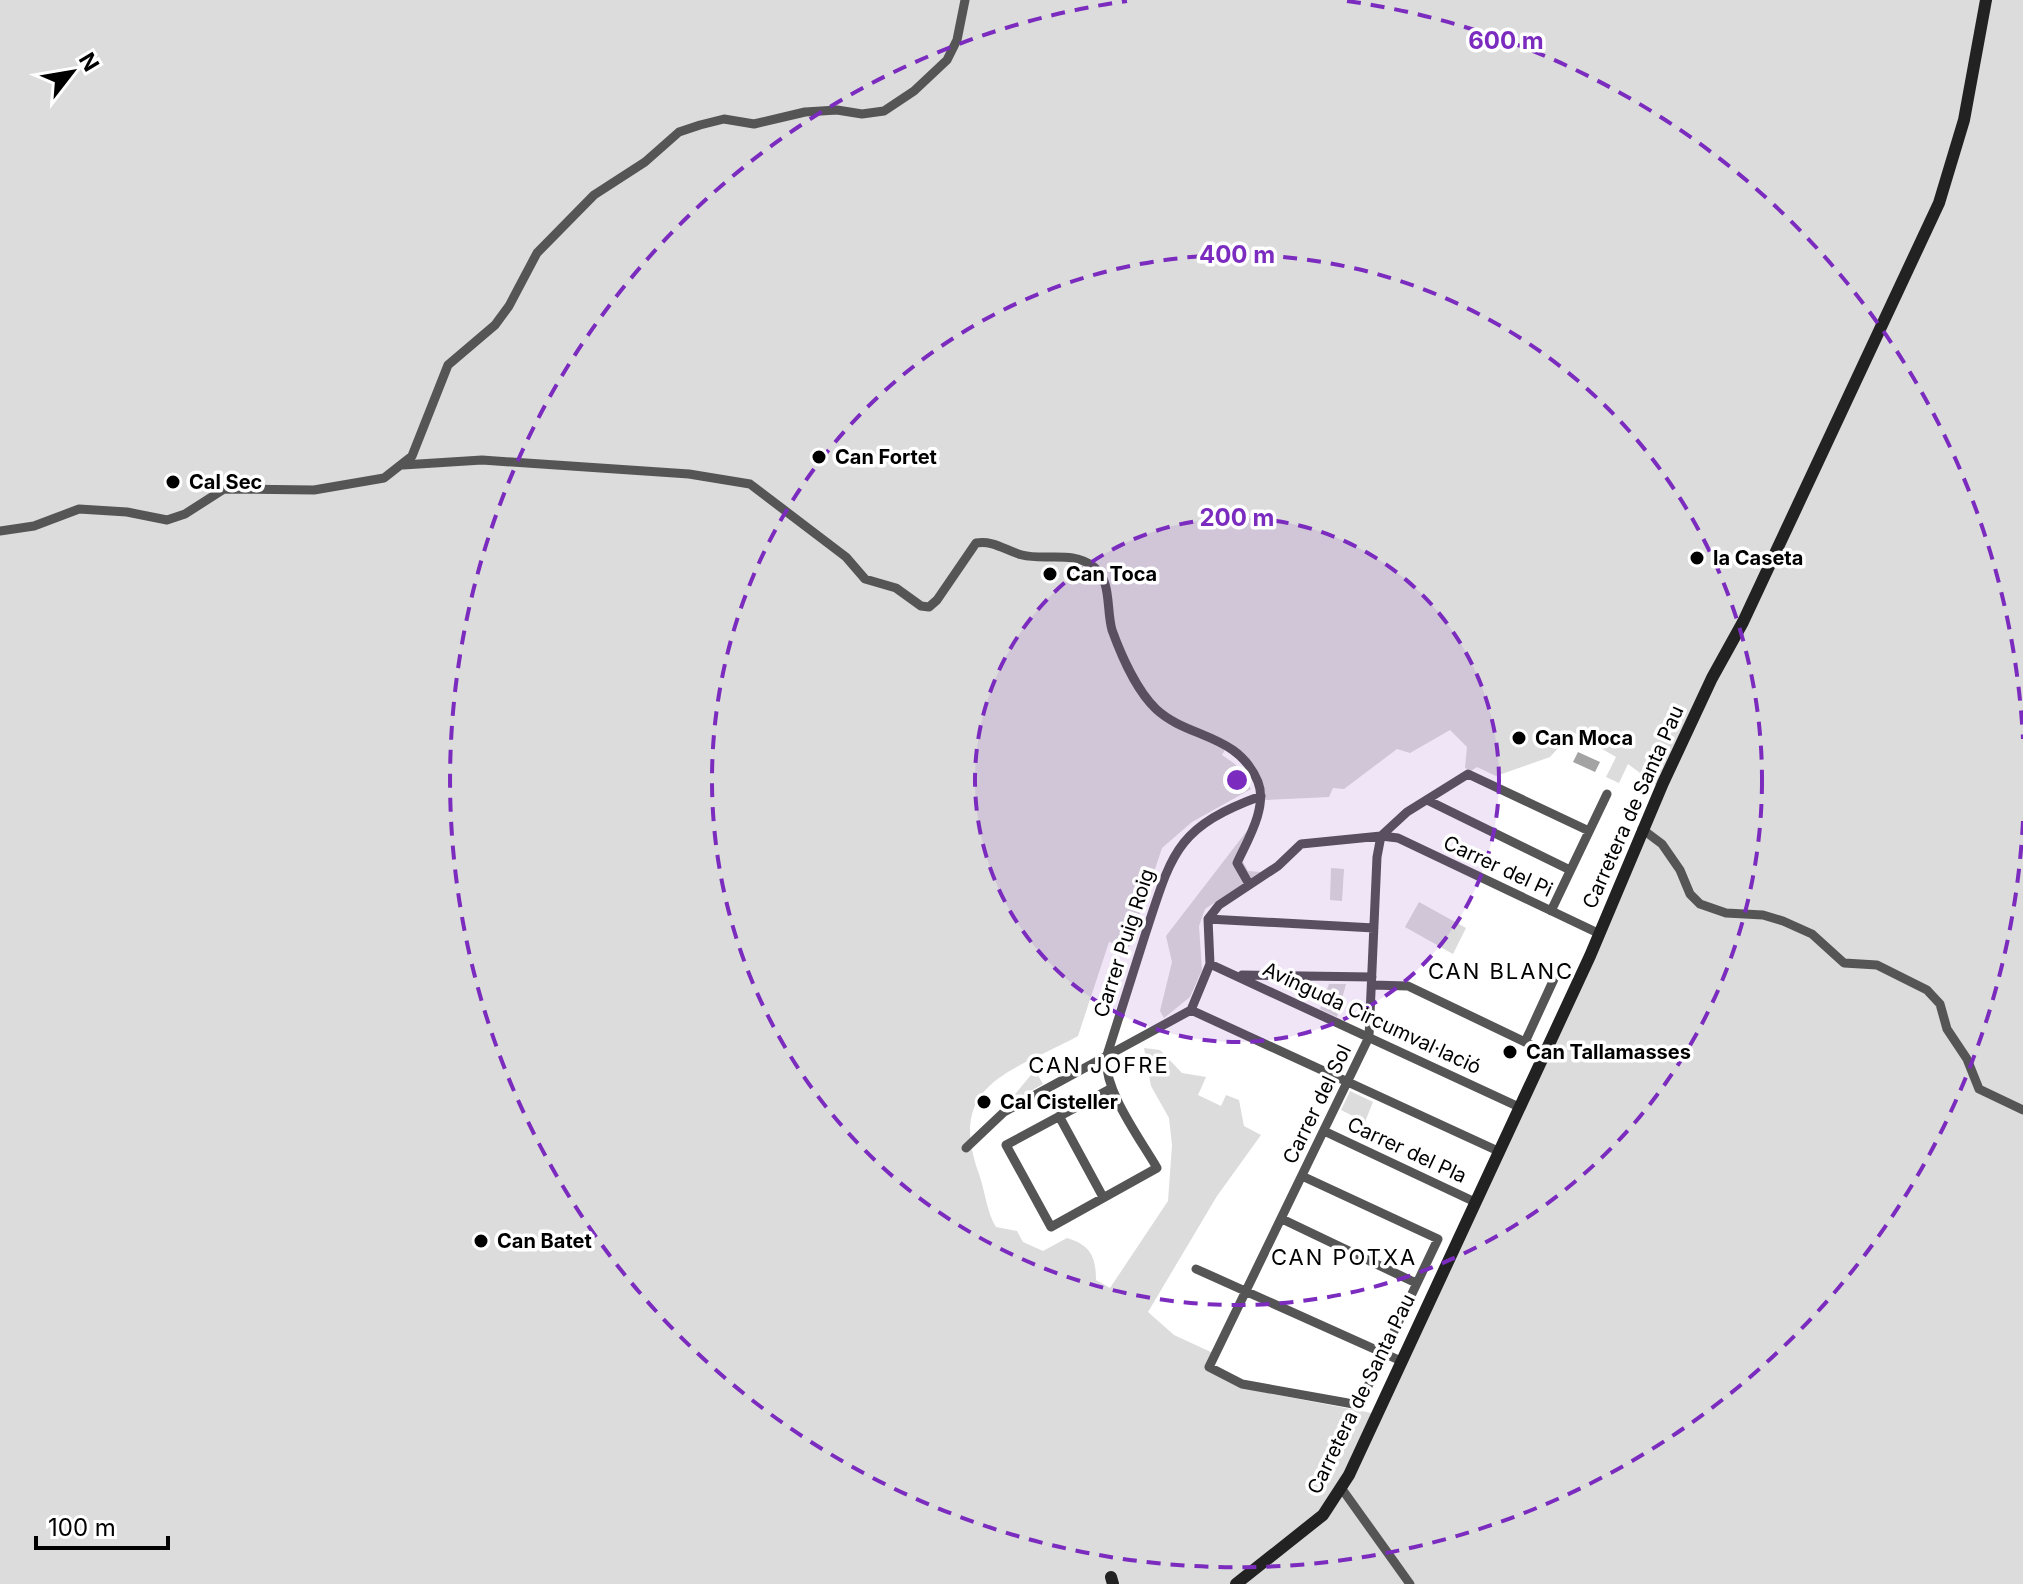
<svg xmlns="http://www.w3.org/2000/svg" width="2023" height="1584" font-family="Inter,sans-serif">
	<style>
		.green { fill: #dcdcdc; fill-rule: evenodd }
		.water { fill: #a3a3a3 }
		.lines { fill: none; stroke-linecap: round; stroke-linejoin: round }
		.street { stroke: #555; stroke-width: 9 }
		.secondary { stroke: #222; stroke-width: 12 }
		.ring { fill: none; stroke: #7b2cbf; stroke-width: 4; stroke-dasharray: 14 10 }
		.poi-dot { fill: #000; stroke: #fff; stroke-width: 3 }
		.labels { text-anchor: middle; dominant-baseline: central; stroke-width: 7; stroke-linejoin: round; paint-order: stroke }
		.poi-label { font-size: 20px; font-weight: bold; fill: #000; stroke: #fff; text-anchor: start }
		.street-label { font-size: 20px; fill: #000; stroke: #fff }
		.neighbourhood-label { font-size: 22px; letter-spacing: 2px; fill: #000; stroke: #fff }
		.centre { fill: #7b2cbf; stroke: #fff; stroke-width: 4 }
		.ring-label { font-size: 24px; text-anchor: middle; font-weight: bold; fill: #7b2cbf; stroke: #fff; stroke-width: 7; stroke-linejoin: round; paint-order: stroke }
	</style>
	<rect width="100%" height="100%" fill="#fff"/>
	<path class="green" d="M 0,0 L 2023,0 L 2023,1584 L 0,1584 ZM 1450,730 L 1467,747 L 1465,768 L 1471,771 L 1477,767 L 1496,776 L 1550,757 L 1573,732 L 1616,757 L 1606,777 L 1619,783 L 1628,764 L 1664,791 L 1377,1414 L 1242,1388 L 1208,1364 L 1213,1353 L 1174,1335 L 1148,1312 L 1217,1196 L 1261,1135 L 1244,1126 L 1239,1100 L 1226,1095 L 1221,1106 L 1198,1095 L 1206,1077 L 1182,1073 L 1160,1050 L 1144,1048 L 1151,1086 L 1169,1118 L 1172,1145 L 1168,1201 L 1110,1288 L 1096,1280 C 1096,1256 1090,1245 1067,1238 L 1043,1251 L 1023,1242 L 1017,1231 L 996,1227 C 987,1213 985,1191 979,1174 C 946,1083 1010,1073 1078,1036 L 1109,942 L 1129,947 L 1162,848 L 1192,822 L 1251,789 L 1235,764 L 1222,755 L 1226,748 L 1252,774 L 1258,788 L 1253,823 L 1166,936 L 1172,962 L 1160,1011 L 1164,1018 L 1190,997 L 1202,970 L 1199,926 L 1205,909 L 1261,872 L 1248,871 L 1242,860 L 1265,800 L 1329,797 L 1333,788 L 1344,789 L 1397,749 L 1410,753 Z
		M 1331,868 L 1344,869 L 1342,901 L 1330,900 Z
		M 1419,902 L 1466,928 L 1453,954 L 1405,927 Z
		M 1329,984 L 1346,984 L 1337,1017 L 1320,1009 Z
		M 1035,1070 L 1043,1084 L 1006,1105 Z
		M 1350,1091 L 1373,1102 L 1365,1122 L 1341,1110 Z"/>
	<path class="water" d="M 1578,752 L 1600,762 L 1595,772 L 1573,762 Z"/>
	<g class="lines">
		<path class="street" d="M 403,465 L 482,460 L 689,474 L 750,484 L 846,557 L 865,579 L 896,588 L 921,606 L 929,607 L 937,600 L 976,543 C 994,540 1006,551 1022,555 C 1046,561 1072,550 1094,567 C 1112,581 1106,609 1112,630 C 1121,655 1137,691 1156,709 C 1188,739 1238,733 1258,782 C 1268,807 1247,841 1237,863 L 1249,884
			M 0,531 L 34,526 L 79,509 L 127,512 L 167,520 L 185,514 L 224,489 L 314,490 L 384,478 L 412,456 L 448,365 L 495,325 L 509,306 L 537,253 L 594,195 L 645,162 L 679,132 L 700,125 L 724,119 L 754,124 L 805,112 L 837,110 L 862,114 L 884,111 L 914,91 L 947,60 L 957,40 L 965,0
			M 1427,800 L 1570,870
			M 1642,829 L 1662,844 L 1680,870 L 1690,894 L 1700,904 L 1726,913 L 1763,915 L 1783,921 L 1812,934 L 1844,963 L 1877,965 L 1927,990 L 1940,1004 L 1947,1029 L 1967,1059 L 1979,1089 L 2023,1110
			M 1551,911 L 1607,794
			M 1208,919 L 1374,928
			M 1210,964 L 1519,1107
			M 1242,975 L 1372,977
			M 1372,985 L 1408,986 L 1544,1051
			M 1191,1010 L 1498,1151
			M 1525,1042 L 1554,979
			M 1112,1088 L 1006,1145 L 1051,1227 L 1157,1168 C 1141,1140 1101,1087 1107,1055 C 1120,1014 1133,973 1146,932 C 1172,853 1176,827 1261,796
			M 1059,1116 L 1103,1197
			M 1324,1131 L 1475,1202
			M 966,1148 L 1004,1112 L 1191,1010 L 1210,964 L 1208,919 L 1219,905 L 1278,866 L 1301,844 L 1381,836 L 1407,812 L 1468,774 L 1589,831
			M 1302,1176 L 1438,1239 L 1359,1405 L 1242,1384 L 1209,1367 L 1369,1037 L 1377,857 L 1381,836 L 1398,838 L 1600,934
			M 1282,1219 L 1416,1283
			M 1196,1269 L 1401,1361
			M 1342,1489 L 1410,1584"/>
		<path class="secondary" d="M 1111,1577 L 1113,1584
			M 1236,1584 L 1323,1515 L 1349,1475 L 1590,956 L 1663,783 L 1712,678 L 1743,622 L 1939,203 L 1964,120 L 1986,0"/>
	</g>
	<circle cx="1237" cy="780" r="262" fill="#7b2cbf" fill-opacity=".12"/>
	<g class="ring">
		<circle cx="1237" cy="780" r="262"/>
		<circle cx="1237" cy="780" r="525"/>
		<path d="M2023 821A787 787 0 1 1 1127 1M1347 1A787 787 0 0 1 2023 739"/>
	</g>
	<g class="poi-dot">
		<circle cx="819" cy="457" r="8"/>
		<circle cx="173" cy="482" r="8"/>
		<circle cx="1697" cy="558" r="8"/>
		<circle cx="1050" cy="574" r="8"/>
		<circle cx="1519" cy="738" r="8"/>
		<circle cx="1510" cy="1052" r="8"/>
		<circle cx="984" cy="1102" r="8"/>
		<circle cx="481" cy="1241" r="8"/>
	</g>
	<g class="labels">
		<g class="poi-label">
			<text x="835" y="457">Can Fortet</text>
			<text x="189" y="482">Cal Sec</text>
			<text x="1713" y="558">la Caseta</text>
			<text x="1066" y="574">Can Toca</text>
			<text x="1535" y="738">Can Moca</text>
			<text x="1526" y="1052">Can Tallamasses</text>
			<text x="1000" y="1102">Cal Cisteller</text>
			<text x="497" y="1241">Can Batet</text>
		</g>
		<g class="street-label">
			<text transform="translate(1633 807) rotate(-66)">Carretera de Santa Pau</text>
			<text transform="translate(1498 866) rotate(25)">Carrer del Pi</text>
			<text transform="translate(1124 943) rotate(-72)">Carrer Puig Roig</text>
			<text transform="translate(1372 1018) rotate(25)">Avinguda Circumval·lació</text>
			<text transform="translate(1317 1104) rotate(-64)">Carrer del Sol</text>
			<text transform="translate(1407 1150) rotate(25)">Carrer del Pla</text>
			<text transform="translate(1361 1394) rotate(-64)">Carretera de Santa Pau</text>
		</g>
		<g class="neighbourhood-label">
			<text x="1501" y="971">CAN BLANC</text>
			<text x="1099" y="1065">CAN JOFRE</text>
			<text x="1344" y="1257">CAN POTXA</text>
		</g>
	</g>
	<circle cx="1237" cy="780" r="12" class="centre"/>
	<g class="ring-label">
		<text x="1506" y="49">600 m</text>
		<text x="1237" y="263">400 m</text>
		<text x="1237" y="526">200 m</text>
	</g>
	<g transform="translate(72 72) rotate(59)" stroke="#ffffff" stroke-width="6" paint-order="stroke">
	<path d="M0-6L14 30L0 20L-14 30Z" fill="#000000"/>
	<text y="-12" font-size="22" font-weight="bold" text-anchor="middle" fill="#000000">N</text>
	</g>
	<path d="M36 1536v12h132v-12" fill="none" stroke="#000000" stroke-width="4"/>
	<text x="48" y="1536" font-size="24" fill="#000000" stroke="#ffffff" stroke-width="6" paint-order="stroke">100 m</text>
</svg>
